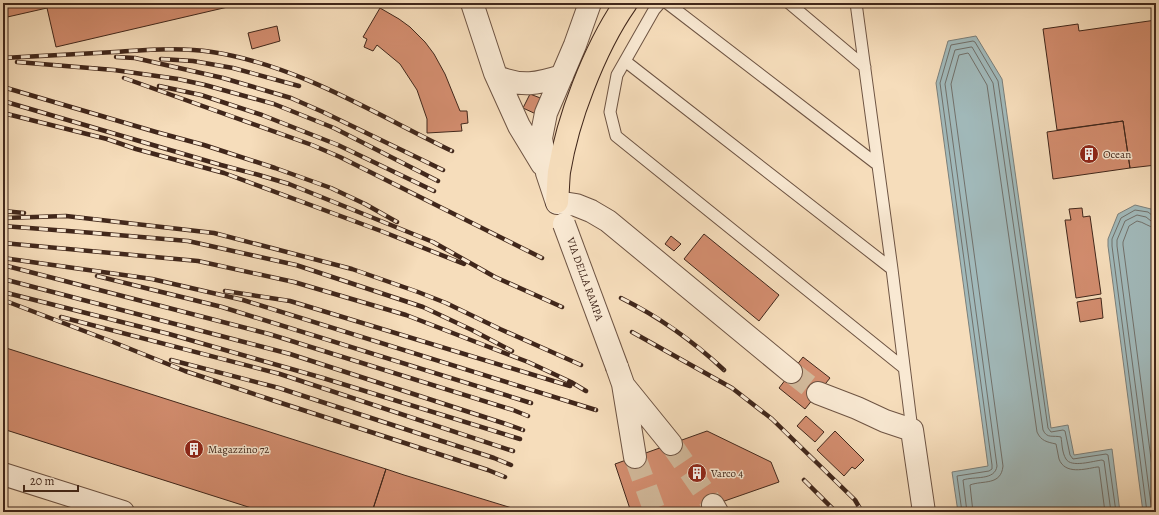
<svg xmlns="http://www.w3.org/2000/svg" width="1159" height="515" font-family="Alegreya,serif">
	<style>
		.water { fill: #a1b9ba; stroke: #7b7f7a }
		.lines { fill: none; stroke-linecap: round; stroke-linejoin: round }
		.shore { stroke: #71706a; stroke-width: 1 }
		.building { fill: #d38d6f; stroke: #41271b }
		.street-tunnel { stroke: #d2b99b; stroke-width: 22; stroke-dasharray: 22 11; stroke-linecap: butt }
		.lane-casing { stroke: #6e5443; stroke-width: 13 }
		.street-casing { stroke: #6e5443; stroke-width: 24 }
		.highway-casing { stroke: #41271b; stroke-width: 24 }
		.lane { stroke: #f9e9d3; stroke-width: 11 }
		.street { stroke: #f9e9d3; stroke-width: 22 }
		.highway { stroke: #f6ddbb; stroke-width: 22 }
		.rail-casing { stroke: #41271b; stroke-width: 4.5 }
		.rail { stroke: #f9e9d3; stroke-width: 3; stroke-dasharray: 9; stroke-linecap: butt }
		.street-bridge-casing { stroke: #6e5443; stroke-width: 24; stroke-linecap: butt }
		.street-bridge { stroke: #f9e9d3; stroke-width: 22 }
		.labels { text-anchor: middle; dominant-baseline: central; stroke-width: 3; stroke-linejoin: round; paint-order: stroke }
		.poi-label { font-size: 11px; fill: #41271b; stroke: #f9e9d3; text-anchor: start }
		.street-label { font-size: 11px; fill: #41271b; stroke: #f9e9d3 }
	</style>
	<rect width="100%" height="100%" fill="#f6ddbb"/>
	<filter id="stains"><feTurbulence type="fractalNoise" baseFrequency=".005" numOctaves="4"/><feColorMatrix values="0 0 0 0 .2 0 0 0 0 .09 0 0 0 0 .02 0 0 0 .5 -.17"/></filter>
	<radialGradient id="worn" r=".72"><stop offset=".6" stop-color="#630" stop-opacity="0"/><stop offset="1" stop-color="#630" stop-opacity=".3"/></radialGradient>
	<path class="water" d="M 976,36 L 1002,79 L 1051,428 L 1068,425 L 1074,455 L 1112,449 L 1120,512 L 958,512 L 952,472 L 988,466 L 936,83 L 948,41 Z
		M 1135,205 L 1151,209 L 1156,214 L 1156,512 L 1143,512 L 1108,246 L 1108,239 L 1118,214 Z"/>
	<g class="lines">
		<path class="shore" d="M 1156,228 C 1148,227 1144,222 1137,221 L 1129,226 L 1123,242 L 1123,245 L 1156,497
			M 962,512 L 957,476 L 989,471 L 992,469 L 992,465 L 940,83 L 951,45 L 973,41 L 975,42 L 998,81 L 1048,428 L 1051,432 L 1063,430 L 1065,431 L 1070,455 L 1073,459 L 1106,454 L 1108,455 L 1116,512
			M 967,512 L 963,480 C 974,476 995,481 997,466 L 945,84 L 955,50 L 971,47 L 972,47 L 993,83 L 1043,430 C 1047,439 1053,435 1061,437 C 1062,443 1062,453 1066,459 C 1071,468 1093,461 1102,460 L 1104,461 L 1111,512
			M 973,512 L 970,485 C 983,480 1001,486 1003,466 L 951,84 L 959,55 L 968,53 L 969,54 L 987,85 L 1037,432 C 1041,441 1047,442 1056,444 C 1057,449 1058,454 1059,459 C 1065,475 1085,469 1097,467 L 1099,467 L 1105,512
			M 1147,512 L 1112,246 L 1112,239 L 1121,218 L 1135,210 L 1148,212 L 1153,216 L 1156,217
			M 1152,512 L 1117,246 L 1117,240 L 1125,221 L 1137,215 L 1146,217 L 1151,221 L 1156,222"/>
	</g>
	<path class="building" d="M 3,3 L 245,3 L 56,47 L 47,8 L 3,18 Z
		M 380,8 L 399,19 L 410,27 L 425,42 L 434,54 L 445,74 L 460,111 L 467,111 L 468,123 L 461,124 L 462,131 L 427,133 L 427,119 L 417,90 L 400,64 L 377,45 L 373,51 L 364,47 L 367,39 L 363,37 Z
		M 1156,20 L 1156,165 L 1130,168 L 1123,121 L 1057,130 L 1043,29 L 1078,24 L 1079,31 Z
		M 277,26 L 280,41 L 252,49 L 248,33 Z
		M 530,94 L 543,99 L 536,114 L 523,108 Z
		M 1123,121 L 1130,168 L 1053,179 L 1047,132 Z
		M 1082,208 L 1083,217 L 1090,216 L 1101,294 L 1076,298 L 1065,220 L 1071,220 L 1069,209 Z
		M 704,234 L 779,295 L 759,321 L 684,259 Z
		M 671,236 L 681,244 L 674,251 L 665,244 Z
		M 1101,298 L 1103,318 L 1080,322 L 1077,302 Z
		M 3,347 L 386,469 L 372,512 L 264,512 L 3,429 Z
		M 803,357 L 830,378 L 805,409 L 779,388 Z
		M 806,416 L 824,432 L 815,442 L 797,426 Z
		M 707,431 L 771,462 L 779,482 L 693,512 L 631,512 L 615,464 Z
		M 835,431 L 864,460 L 855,469 L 852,467 L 844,476 L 817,450 Z
		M 386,469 L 404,475 L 525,512 L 372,512 Z"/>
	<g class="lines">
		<path class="street-tunnel" d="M 791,372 L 818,393
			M 671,444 L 713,505
			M 635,457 L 655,512"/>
		<defs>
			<path id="lane" d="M 660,3 L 654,10 L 617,75 L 610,112 L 616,136 L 904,368
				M 667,3 L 878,165
				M 789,3 L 865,67
				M 856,3 L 892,269 L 912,430
				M 625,61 L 892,269"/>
			<path id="street" d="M 472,3 L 495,73 L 519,126 L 542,164
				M 497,77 C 522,87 537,84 562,76
				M 557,202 L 576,205 L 591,211 L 608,221 L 791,372
				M 557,203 L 547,173 L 541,138 L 546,113 L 575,45 L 590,3
				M 617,367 L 623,384 L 635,457
				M 624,386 L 671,444
				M 818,393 L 857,408 L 885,421 L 912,430 L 924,512
				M 3,474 L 123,512
				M 713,505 L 717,512"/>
			<path id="highway" d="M 557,202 C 558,192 558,182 559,172 C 564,142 572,115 583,87 C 595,56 607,30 626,3"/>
		</defs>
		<use href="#lane" class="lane-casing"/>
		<use href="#street" class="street-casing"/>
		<use href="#highway" class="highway-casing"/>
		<use href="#lane" class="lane"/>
		<use href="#street" class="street"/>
		<use href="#highway" class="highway"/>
		<defs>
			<path id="rail" d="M 116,57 L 135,58 L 223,78 L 291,98 L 323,112 L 443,170
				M 3,58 C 40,56 78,54 115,52 C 147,50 180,47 212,52 C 298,65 375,114 452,151
				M 161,59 L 193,61 L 233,68 L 299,86
				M 17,62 L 114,70 L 178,79 L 205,85 L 274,104 L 334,128 L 438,181
				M 124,78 L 312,145 L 340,157 L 542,258
				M 159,86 L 201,95 L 262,115 L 338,145 L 434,191
				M 3,87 L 156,132 L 204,145 L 275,168 L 331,188 L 365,204 L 397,222
				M 3,101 L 221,165 L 259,175 L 289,184 L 433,242 L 495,277 L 562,307
				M 3,113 L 107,139 L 136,149 L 224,173 L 381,231 L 464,264
				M 3,211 L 24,213
				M 3,218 L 66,216 L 214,233 L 352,269 L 418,292 L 446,303 L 500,329 L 581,365
				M 3,226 L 94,233 L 188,241 L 296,265 L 423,307 L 472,330 L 512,351
				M 3,243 L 198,261 L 294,282 L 406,315 L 528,362 L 571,382 L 586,391
				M 3,258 L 152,279 L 243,300 L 596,410
				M 3,265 L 269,334 L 513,410 L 528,416
				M 97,276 L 222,307 L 531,403
				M 3,279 L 290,354 L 506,424 L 523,430
				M 225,291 L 290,301 L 570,386
				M 3,292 L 169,334 L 323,378 L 520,439
				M 621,298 C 661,318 692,340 724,370
				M 3,300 L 113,342 L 185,371 L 272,400 L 488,470 L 505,477
				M 61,317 L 280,374 L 513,451
				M 632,332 L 732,388 L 772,419 L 855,500 L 862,512
				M 171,360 L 279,388 L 494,458 L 511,465
				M 804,480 L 836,512"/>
		</defs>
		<use href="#rail" class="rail-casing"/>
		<use href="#rail" class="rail"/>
		<defs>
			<path id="street-bridge" d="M 564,224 L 617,367"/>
		</defs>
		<use href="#street-bridge" class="street-bridge-casing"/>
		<use href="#street-bridge" class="street-bridge"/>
	</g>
	<defs>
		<symbol id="building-disc" viewBox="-11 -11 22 22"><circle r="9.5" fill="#8f2418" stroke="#f9e9d3"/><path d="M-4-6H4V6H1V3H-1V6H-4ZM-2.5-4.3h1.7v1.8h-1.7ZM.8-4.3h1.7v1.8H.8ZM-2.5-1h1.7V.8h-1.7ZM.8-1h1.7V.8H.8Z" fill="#fff"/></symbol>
	</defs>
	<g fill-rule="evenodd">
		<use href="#building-disc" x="1078" y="143" width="22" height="22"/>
		<use href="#building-disc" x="183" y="438" width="22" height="22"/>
		<use href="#building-disc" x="686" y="462" width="22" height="22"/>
	</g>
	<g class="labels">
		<g class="poi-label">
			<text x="1103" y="154">Ocean</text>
			<text x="208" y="449">Magazzino 72</text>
			<text x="711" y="473">Varco 4</text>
		</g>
		<g class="street-label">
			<text transform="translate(585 279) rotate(70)">VIA DELLA RAMPA</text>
		</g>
	</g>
	<rect width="1159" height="515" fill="none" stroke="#f6ddbb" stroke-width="16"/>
	<rect x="4" y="4" width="1151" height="507" fill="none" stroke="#41271b" stroke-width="2"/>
	<rect x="8" y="8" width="1143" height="499" fill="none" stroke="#41271b"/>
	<path d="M24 485v6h54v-6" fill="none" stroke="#41271b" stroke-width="2"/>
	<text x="30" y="485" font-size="12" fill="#41271b" stroke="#f9e9d3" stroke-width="3" paint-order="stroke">20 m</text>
	<rect width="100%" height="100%" filter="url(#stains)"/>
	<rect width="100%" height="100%" fill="url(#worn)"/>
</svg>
